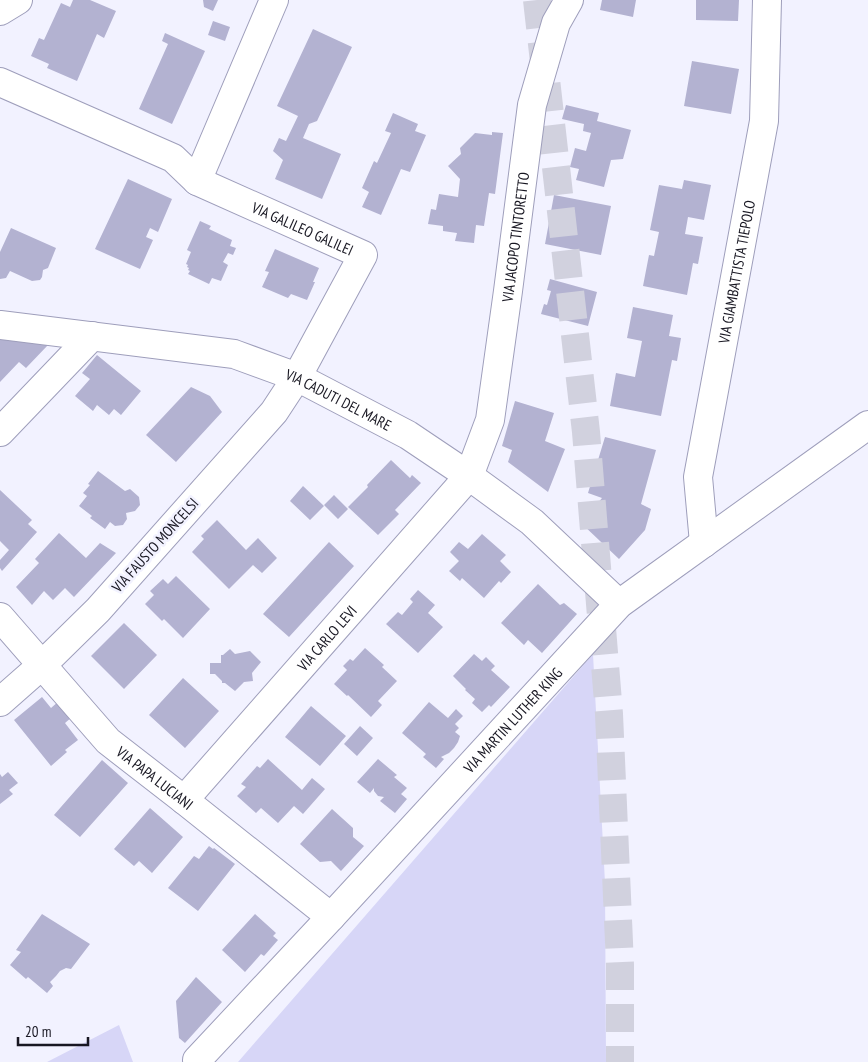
<svg xmlns="http://www.w3.org/2000/svg" width="868" height="1062" font-family="'PT Sans Narrow',sans-serif">
	<style>
		.green { fill: #d7d6f7 }
		.building { fill: #b3b2d1 }
		.lines { fill: none; stroke-linecap: round; stroke-linejoin: round }
		.major-tunnel { stroke: #d1d1de; stroke-width: 28; stroke-dasharray: 28 14; stroke-linecap: butt }
		.minor-casing { stroke: #9e9ebb; stroke-width: 30 }
		.minor { stroke: #fff; stroke-width: 28 }
		.labels { text-anchor: middle; dominant-baseline: central; stroke-width: 5; stroke-linejoin: round; paint-order: stroke }
		.street-label { font-size: 15px; fill: #181722; stroke: #f2f2ff }
	</style>
	<rect width="100%" height="100%" fill="#f2f2ff"/>
	<path class="green" d="M 593,654 L 605,883 L 606,1062 L 238,1062 Z
		M 119,1025 L 133,1062 L 47,1062 Z"/>
	<path class="building" d="M 73,0 L 90,0 L 116,11 L 104,38 L 97,34 L 77,81 L 47,68 L 49,64 L 31,56 L 39,38 L 44,40 L 61,3 L 70,7 Z
		M 203,0 L 218,0 L 213,11 L 204,7 Z
		M 602,0 L 636,0 L 633,17 L 600,10 Z
		M 696,0 L 739,0 L 738,21 L 696,20 Z
		M 213,21 L 230,27 L 225,41 L 208,35 Z
		M 313,29 L 352,47 L 317,121 L 309,124 L 303,138 L 341,154 L 322,199 L 275,179 L 283,160 L 273,151 L 279,138 L 286,141 L 298,116 L 277,106 Z
		M 165,33 L 205,51 L 172,124 L 139,109 L 168,44 L 162,41 Z
		M 692,61 L 739,69 L 731,114 L 684,106 Z
		M 566,105 L 599,113 L 597,121 L 631,130 L 623,159 L 611,160 L 604,187 L 576,180 L 579,169 L 570,167 L 575,148 L 586,151 L 591,133 L 583,131 L 584,124 L 562,119 Z
		M 393,113 L 418,124 L 415,131 L 426,135 L 410,172 L 401,169 L 381,215 L 362,207 L 369,192 L 362,188 L 374,161 L 377,163 L 391,133 L 385,131 Z
		M 492,132 L 503,133 L 495,194 L 489,193 L 484,226 L 476,225 L 474,243 L 455,241 L 457,233 L 443,231 L 443,226 L 428,224 L 431,209 L 436,210 L 439,194 L 458,197 L 460,179 L 448,166 L 461,154 L 460,148 L 475,133 L 492,135 Z
		M 128,179 L 172,199 L 158,232 L 150,228 L 146,237 L 153,240 L 140,269 L 95,249 Z
		M 684,180 L 711,185 L 704,220 L 688,217 L 685,234 L 703,237 L 698,264 L 693,263 L 687,295 L 643,286 L 649,255 L 654,256 L 659,232 L 650,230 L 659,185 L 682,189 Z
		M 554,195 L 611,206 L 601,255 L 545,244 Z
		M 200,221 L 211,226 L 209,229 L 232,240 L 230,246 L 236,248 L 233,255 L 228,253 L 223,262 L 228,265 L 221,281 L 212,278 L 209,284 L 188,274 L 190,271 L 188,270 L 189,268 L 187,267 L 188,265 L 186,264 L 191,252 L 187,250 Z
		M 11,228 L 56,248 L 48,268 L 43,270 L 42,277 L 40,280 L 32,281 L 10,271 L 6,278 L 0,279 L 0,252 Z
		M 275,249 L 319,268 L 313,282 L 315,282 L 307,300 L 291,294 L 288,298 L 262,287 L 269,272 L 265,271 Z
		M 550,279 L 597,292 L 588,326 L 541,314 L 544,304 L 547,305 L 551,291 L 547,290 Z
		M 633,307 L 673,315 L 669,336 L 681,338 L 677,361 L 672,360 L 661,416 L 610,406 L 616,373 L 635,377 L 642,341 L 627,338 Z
		M 0,333 L 46,339 L 48,345 L 26,368 L 19,362 L 0,382 Z
		M 97,355 L 141,391 L 121,415 L 114,409 L 109,415 L 97,405 L 93,411 L 75,396 L 90,379 L 82,373 Z
		M 191,387 L 210,396 L 222,412 L 176,462 L 146,435 Z
		M 515,401 L 554,413 L 545,441 L 565,449 L 548,492 L 508,462 L 512,450 L 502,446 Z
		M 605,437 L 656,450 L 641,504 L 651,509 L 645,530 L 619,559 L 581,523 L 602,498 L 588,493 Z
		M 391,460 L 410,478 L 412,475 L 421,483 L 395,510 L 399,514 L 378,535 L 348,507 L 368,487 L 367,485 Z
		M 98,471 L 125,491 L 130,489 L 139,497 L 140,505 L 135,511 L 126,513 L 127,519 L 123,525 L 115,526 L 110,522 L 105,529 L 90,518 L 92,516 L 79,506 L 87,496 L 83,493 L 90,485 L 88,484 Z
		M 303,486 L 324,506 L 310,520 L 290,501 Z
		M 0,490 L 32,520 L 28,524 L 37,532 L 2,571 L 0,568 L 0,560 L 9,550 L 0,541 Z
		M 334,495 L 348,509 L 338,519 L 324,505 Z
		M 217,520 L 246,550 L 258,538 L 277,558 L 262,573 L 253,565 L 229,589 L 192,552 L 204,539 L 201,536 Z
		M 59,533 L 86,558 L 100,543 L 116,553 L 74,597 L 65,588 L 53,600 L 44,591 L 32,605 L 16,587 L 39,563 L 35,559 Z
		M 482,534 L 506,555 L 500,561 L 511,572 L 501,583 L 499,581 L 484,598 L 462,578 L 460,581 L 449,571 L 459,561 L 450,552 L 459,542 L 468,549 Z
		M 329,542 L 354,566 L 289,637 L 263,614 Z
		M 176,576 L 210,609 L 183,638 L 164,619 L 162,621 L 145,604 L 154,595 L 150,591 L 163,579 L 168,584 Z
		M 538,584 L 560,605 L 564,603 L 577,614 L 542,653 L 528,640 L 524,645 L 501,623 Z
		M 418,590 L 435,605 L 428,613 L 443,627 L 418,653 L 386,624 L 398,612 L 402,615 L 413,602 L 410,599 Z
		M 124,623 L 157,655 L 124,689 L 91,656 Z
		M 365,648 L 384,665 L 382,667 L 397,681 L 378,701 L 382,705 L 371,717 L 348,695 L 347,696 L 334,684 L 347,670 L 343,666 L 350,659 L 353,661 Z
		M 230,649 L 235,654 L 250,651 L 261,662 L 252,673 L 253,681 L 244,682 L 235,691 L 225,683 L 222,683 L 222,681 L 215,674 L 210,674 L 210,663 L 221,663 L 221,655 L 223,655 Z
		M 474,654 L 482,661 L 486,657 L 495,666 L 491,670 L 510,687 L 491,707 L 489,705 L 482,712 L 472,703 L 475,699 L 465,690 L 466,689 L 453,676 Z
		M 183,678 L 219,711 L 185,748 L 149,715 Z
		M 42,697 L 51,708 L 59,701 L 72,717 L 65,723 L 78,740 L 65,750 L 67,752 L 51,766 L 14,720 Z
		M 429,702 L 448,718 L 456,709 L 463,716 L 455,724 L 459,728 L 455,732 L 460,736 L 458,742 L 454,748 L 449,753 L 441,757 L 444,759 L 436,768 L 423,757 L 426,754 L 402,733 Z
		M 311,706 L 346,736 L 320,766 L 285,737 Z
		M 360,726 L 373,738 L 357,756 L 344,744 Z
		M 268,759 L 302,790 L 312,778 L 325,789 L 303,814 L 294,806 L 278,823 L 261,808 L 256,813 L 237,796 L 246,787 L 241,784 L 257,766 L 260,768 Z
		M 378,759 L 397,775 L 394,777 L 407,788 L 401,794 L 407,799 L 395,813 L 380,801 L 384,797 L 378,796 L 374,791 L 374,788 L 370,793 L 357,782 Z
		M 102,760 L 128,783 L 80,837 L 54,815 Z
		M 8,772 L 18,783 L 9,790 L 13,794 L 0,804 L 0,774 L 2,777 Z
		M 150,808 L 183,837 L 152,873 L 139,861 L 134,866 L 114,849 Z
		M 332,809 L 353,828 L 353,837 L 364,846 L 341,871 L 331,861 L 320,862 L 300,844 Z
		M 209,846 L 213,849 L 214,848 L 235,864 L 198,911 L 168,888 L 194,856 L 199,859 Z
		M 42,914 L 90,944 L 71,969 L 66,968 L 60,971 L 56,976 L 50,982 L 53,986 L 47,993 L 28,977 L 26,979 L 10,965 L 21,952 L 16,950 Z
		M 255,914 L 276,933 L 273,936 L 278,940 L 264,956 L 261,954 L 245,972 L 222,950 Z
		M 196,977 L 222,1002 L 185,1043 L 179,1038 L 176,1001 Z"/>
	<g class="lines">
		<path class="major-tunnel" d="M 537,0 L 586,432 L 609,714 L 620,965 L 620,1062"/>
		<defs>
			<g id="minor">
				<path d="M 0,11 L 18,0"/>
				<path id="s1" d="M 0,82 L 173,158 L 197,181 L 363,255 L 297,377 L 274,412 L 98,610 L 42,665 L 0,702"/>
				<path d="M 197,181 L 274,0"/>
				<path id="s2" d="M 0,325 L 234,354 L 297,377 L 408,435 L 469,476 L 532,522 L 619,604"/>
				<path d="M 0,432 L 92,336"/>
				<path id="s3" d="M 704,543 L 698,477 L 764,121 L 767,0"/>
				<path id="s4" d="M 0,617 L 108,741 L 184,800 L 331,917"/>
				<path id="s5" d="M 184,800 L 469,476 L 490,420 L 508,291 L 532,105 L 556,23 L 569,0"/>
				<path id="s6" d="M 197,1060 L 331,917 L 619,604 L 868,425"/>
			</g>
		</defs>
		<use href="#minor" class="minor-casing"/>
		<use href="#minor" class="minor"/>
	</g>
	<g class="labels">
		<g class="street-label">
			<text stroke="none"><textPath href="#s1" startOffset="338">VIA GALILEO GALILEI</textPath></text>
			<text stroke="none"><textPath href="#s5" startOffset="676">VIA JACOPO TINTORETTO</textPath></text>
			<text stroke="none"><textPath href="#s3" startOffset="275">VIA GIAMBATTISTA TIEPOLO</textPath></text>
			<text stroke="none"><textPath href="#s2" startOffset="350">VIA CADUTI DEL MARE</textPath></text>
			<text transform="translate(155 545) rotate(-48)">VIA FAUSTO MONCELSI</text>
			<text stroke="none"><textPath href="#s5" startOffset="216">VIA CARLO LEVI</textPath></text>
			<text stroke="none"><textPath href="#s6" startOffset="464">VIA MARTIN LUTHER KING</textPath></text>
			<text stroke="none"><textPath href="#s4" startOffset="224">VIA PAPA LUCIANI</textPath></text>
		</g>
	</g>
	<path d="M18 1037v8h70v-8" fill="none" stroke="#181722" stroke-width="2.5"/>
	<text x="25" y="1037" font-size="15" fill="#181722" stroke="#f2f2ff" stroke-width="4" paint-order="stroke">20 m</text>
</svg>
